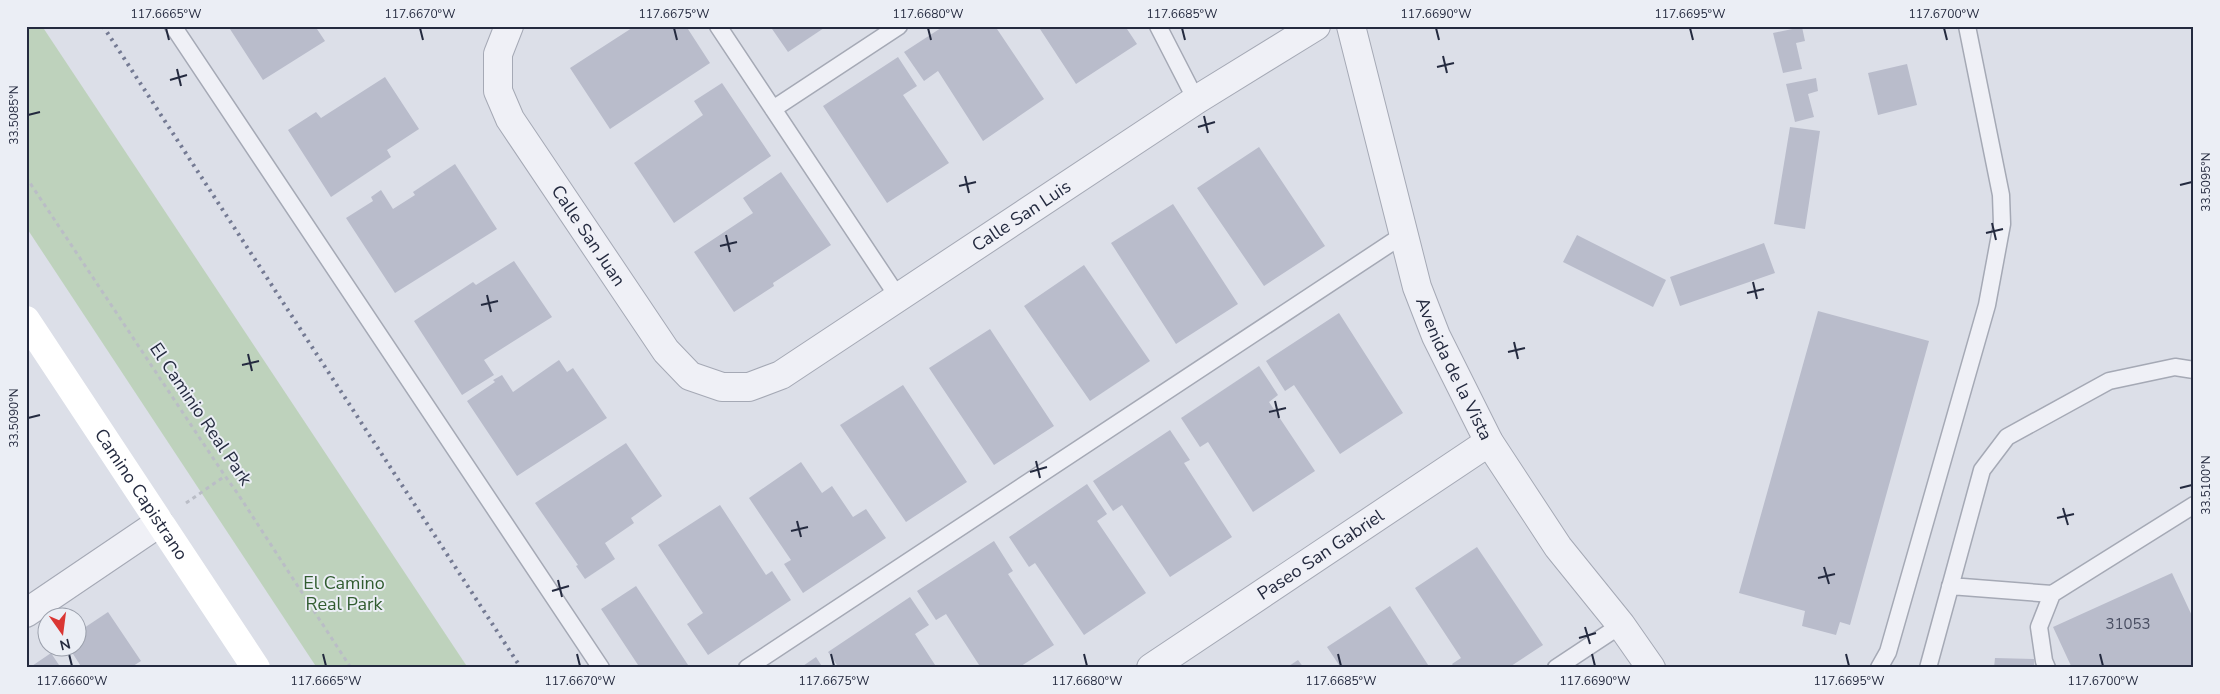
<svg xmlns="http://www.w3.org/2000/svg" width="2220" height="694" font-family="'Nunito Sans',sans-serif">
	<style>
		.green { fill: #bed2bc }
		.building { fill: #b9bccb }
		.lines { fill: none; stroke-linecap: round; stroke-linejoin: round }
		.service-casing { stroke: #a5a9b5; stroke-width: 19 }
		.minor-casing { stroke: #a5a9b5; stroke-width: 30 }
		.tertiary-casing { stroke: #a5a9b5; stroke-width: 30 }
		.path { stroke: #babdc6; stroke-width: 3; stroke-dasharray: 4 4; stroke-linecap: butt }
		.service { stroke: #eff0f6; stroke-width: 16 }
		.minor { stroke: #eff0f6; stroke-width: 28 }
		.tertiary { stroke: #eff0f6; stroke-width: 28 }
		.secondary { stroke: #fff; stroke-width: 28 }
		.rail { stroke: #747a93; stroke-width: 4; stroke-dasharray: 2.5 5; stroke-linecap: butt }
		.ticks { fill: none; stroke: #242a3f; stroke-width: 2 }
		.labels { text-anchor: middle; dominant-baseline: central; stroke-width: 4; stroke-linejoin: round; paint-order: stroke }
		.number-label { font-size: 15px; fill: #494e62 }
		.street-label { font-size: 18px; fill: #242a3f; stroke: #ebeef5 }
		.park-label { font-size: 18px; fill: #315c30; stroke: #ebeef5 }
		.neatline { fill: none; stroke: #242a3f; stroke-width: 2 }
		.ticks-label { font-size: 12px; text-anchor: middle; fill: #242a3f }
	</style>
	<rect width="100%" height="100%" fill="#dcdfe8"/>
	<path class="green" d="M 26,26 L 42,26 L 468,668 L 317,668 L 26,227 Z"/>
	<path class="building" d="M 228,26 L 315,26 L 325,41 L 263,80 Z
		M 635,26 L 686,26 L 710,63 L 610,129 L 570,68 Z
		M 770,26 L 827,26 L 788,52 Z
		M 944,26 L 995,26 L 1044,99 L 983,141 L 938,71 L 924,81 L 904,52 Z
		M 1038,26 L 1125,26 L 1137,44 L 1076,84 Z
		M 1802,27 L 1805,41 L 1796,43 L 1802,69 L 1783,73 L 1773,33 Z
		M 898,57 L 917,86 L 903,95 L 949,163 L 887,203 L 823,106 Z
		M 1907,64 L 1917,105 L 1878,115 L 1868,73 Z
		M 385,77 L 419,129 L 387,150 L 391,157 L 331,197 L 288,130 L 316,112 L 321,118 Z
		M 1816,78 L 1818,91 L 1808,94 L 1814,117 L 1795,122 L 1786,84 Z
		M 722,83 L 771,156 L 674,223 L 634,163 L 703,115 L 694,101 Z
		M 1790,127 L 1820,131 L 1805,229 L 1774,224 Z
		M 1259,147 L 1325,246 L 1264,286 L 1197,188 Z
		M 455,164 L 497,229 L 395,293 L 346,218 L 373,201 L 371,197 L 381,190 L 393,209 L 415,195 L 413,192 Z
		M 781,172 L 831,245 L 773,283 L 774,286 L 734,312 L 694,252 L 753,213 L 743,198 Z
		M 1173,204 L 1238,304 L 1176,344 L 1111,243 Z
		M 1577,235 L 1666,280 L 1653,307 L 1563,262 Z
		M 1764,243 L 1775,273 L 1680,306 L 1670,277 Z
		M 514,261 L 552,317 L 484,360 L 494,375 L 462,395 L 414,321 L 473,282 L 476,285 Z
		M 1084,265 L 1150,361 L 1090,401 L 1024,306 Z
		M 1818,311 L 1929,341 L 1850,625 L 1840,622 L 1836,635 L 1802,626 L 1805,611 L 1739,593 Z
		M 1339,313 L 1403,413 L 1340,454 L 1294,385 L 1285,391 L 1266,361 Z
		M 990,329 L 1054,426 L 994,465 L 929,368 Z
		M 559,360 L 567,372 L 573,368 L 607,418 L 517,476 L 467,401 L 495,382 L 493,380 L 502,375 L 513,392 Z
		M 1259,366 L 1278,395 L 1269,402 L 1315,471 L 1253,512 L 1208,442 L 1200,447 L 1181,418 Z
		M 903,385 L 967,482 L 906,522 L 840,425 Z
		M 1170,430 L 1190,460 L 1184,463 L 1232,537 L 1170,577 L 1122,505 L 1113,511 L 1093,481 Z
		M 626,443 L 662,496 L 631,518 L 634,523 L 605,543 L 615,559 L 585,579 L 576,566 L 578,565 L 535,503 Z
		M 801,462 L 822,493 L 832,486 L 853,517 L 866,509 L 886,538 L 803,593 L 784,564 L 791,560 L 749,498 Z
		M 1087,484 L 1107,514 L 1097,521 L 1146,593 L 1084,635 L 1035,563 L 1029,567 L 1009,537 Z
		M 720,505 L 766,575 L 772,571 L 791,600 L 708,655 L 687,624 L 703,613 L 658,545 Z
		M 994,541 L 1013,571 L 1008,574 L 1054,645 L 1018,668 L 981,668 L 946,614 L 936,620 L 917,591 Z
		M 1477,547 L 1543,645 L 1508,668 L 1455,668 L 1452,664 L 1461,658 L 1415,588 Z
		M 2172,573 L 2194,620 L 2194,668 L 2072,668 L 2053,627 Z
		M 636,586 L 690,668 L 640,668 L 601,609 Z
		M 910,597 L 929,625 L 915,634 L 937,668 L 839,668 L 828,652 Z
		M 1390,606 L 1430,668 L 1341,668 L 1327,647 Z
		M 108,612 L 141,661 L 130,668 L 82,668 L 68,646 L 78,646 L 78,632 Z
		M 51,653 L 61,668 L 29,668 Z
		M 816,657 L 823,668 L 800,668 Z
		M 1995,658 L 2034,659 L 2034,668 L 1994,668 Z
		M 1298,660 L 1304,668 L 1286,668 Z"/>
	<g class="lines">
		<defs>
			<path id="service" d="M 173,26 L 601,668
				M 718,26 L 898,297
				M 1158,26 L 1196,100
				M 773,109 L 899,26
				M 1950,586 L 2052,594
				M 747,668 L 1403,235
				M 1556,668 L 1621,625
				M 1879,668 L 1888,652 L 1987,305 L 2002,224 L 2001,195 L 1967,26
				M 1928,668 L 1982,470 L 2007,437 L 2109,381 L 2175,367 L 2194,370
				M 2047,668 L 2044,661 L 2039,627 L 2052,594 L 2194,505"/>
			<g id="minor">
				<path id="s1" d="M 509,26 L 498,54 L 498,91 L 510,119 L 666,351 L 690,376 L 722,387 L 749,387 L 781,375 L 1196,100 L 1316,26"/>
				<path id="s2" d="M 1151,668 L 1489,442"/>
			</g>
			<g id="tertiary">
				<path id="s3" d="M 1351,26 L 1417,287 L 1436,336 L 1489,442 L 1558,547 L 1621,625 L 1651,668"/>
				<path d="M 26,613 L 159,523"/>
			</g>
		</defs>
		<use href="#service" class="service-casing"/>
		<use href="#minor" class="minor-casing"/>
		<use href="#tertiary" class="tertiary-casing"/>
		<path class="path" d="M 26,177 L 225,476 L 238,494 L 351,668
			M 186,503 L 225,476"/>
		<use href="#service" class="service"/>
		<use href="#minor" class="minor"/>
		<use href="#tertiary" class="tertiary"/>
		<path class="secondary" id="s4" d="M 26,320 L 256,668"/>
		<path class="rail" d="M 103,26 L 521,668"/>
	</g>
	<path class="ticks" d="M 166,28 L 169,40M 420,28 L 423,40M 674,28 L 677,40M 928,28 L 931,40M 1182,28 L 1185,40M 1436,28 L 1439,40M 1690,28 L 1693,40M 1944,28 L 1947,40M 1443,56 L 1447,73M 1437,67 L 1454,63M 177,69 L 181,86M 170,80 L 187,75M 28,115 L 40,112M 1204,116 L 1208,133M 1198,127 L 1215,122M 965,176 L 969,193M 2180,185 L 2192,182M 959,186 L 976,182M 1992,223 L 1996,240M 1986,233 L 2003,229M 726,235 L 730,252M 720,246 L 737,242M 1753,282 L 1757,299M 1747,293 L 1764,289M 487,295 L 491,312M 481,305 L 498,301M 1514,342 L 1518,359M 1508,352 L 1525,348M 248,354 L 252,371M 242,365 L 259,361M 1275,401 L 1279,418M 1269,412 L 1286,408M 28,418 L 40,415M 1036,461 L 1040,478M 1030,472 L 1047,467M 2180,488 L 2192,485M 2063,508 L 2068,525M 2057,518 L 2074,514M 797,521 L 801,537M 791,531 L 808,527M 1824,567 L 1829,584M 1818,578 L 1835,574M 558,580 L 562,597M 552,591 L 569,586M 1585,627 L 1590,644M 1579,638 L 1596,633M 69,654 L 72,666M 323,654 L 326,666M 577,654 L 580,666M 831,654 L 834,666M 1084,654 L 1087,666M 1338,654 L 1341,666M 1592,654 L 1595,666M 1846,654 L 1849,666M 2100,654 L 2103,666"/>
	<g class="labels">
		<g class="number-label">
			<text x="2128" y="624">31053</text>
		</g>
		<g class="street-label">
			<text stroke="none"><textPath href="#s1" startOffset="795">Calle San Luis</textPath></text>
			<text stroke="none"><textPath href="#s1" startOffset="238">Calle San Juan</textPath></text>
			<text stroke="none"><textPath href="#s3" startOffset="359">Avenida de la Vista</textPath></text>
			<text transform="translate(201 414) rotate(56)">El Caminio Real Park</text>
			<text stroke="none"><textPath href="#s4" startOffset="209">Camino Capistrano</textPath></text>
			<text stroke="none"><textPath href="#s2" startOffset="204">Paseo San Gabriel</textPath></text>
		</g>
		<g class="park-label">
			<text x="344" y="583">El Camino<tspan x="344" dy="21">Real Park</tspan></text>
		</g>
	</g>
	<rect width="2220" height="694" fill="none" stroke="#ebeef5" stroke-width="55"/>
	<g transform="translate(62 632) rotate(166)"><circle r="24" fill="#ebeef5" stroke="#9ba0ac"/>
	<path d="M0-4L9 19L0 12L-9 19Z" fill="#da3633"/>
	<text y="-8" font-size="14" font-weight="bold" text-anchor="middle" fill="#242a3f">N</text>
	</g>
	<rect x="28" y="28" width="2164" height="638" class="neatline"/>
	<g class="ticks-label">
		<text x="166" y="18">117.6665°W</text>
		<text x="420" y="18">117.6670°W</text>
		<text x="674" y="18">117.6675°W</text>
		<text x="928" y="18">117.6680°W</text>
		<text x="1182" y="18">117.6685°W</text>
		<text x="1436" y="18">117.6690°W</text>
		<text x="1690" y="18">117.6695°W</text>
		<text x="1944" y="18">117.6700°W</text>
		<text transform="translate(14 115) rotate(-90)" y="4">33.5085°N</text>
		<text transform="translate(2206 182) rotate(-90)" y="4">33.5095°N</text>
		<text transform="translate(14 418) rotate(-90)" y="4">33.5090°N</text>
		<text transform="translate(2206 485) rotate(-90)" y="4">33.5100°N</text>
		<text x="72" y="685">117.6660°W</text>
		<text x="326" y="685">117.6665°W</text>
		<text x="580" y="685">117.6670°W</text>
		<text x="834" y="685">117.6675°W</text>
		<text x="1087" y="685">117.6680°W</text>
		<text x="1341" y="685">117.6685°W</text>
		<text x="1595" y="685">117.6690°W</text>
		<text x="1849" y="685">117.6695°W</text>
		<text x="2103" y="685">117.6700°W</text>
	</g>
</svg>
